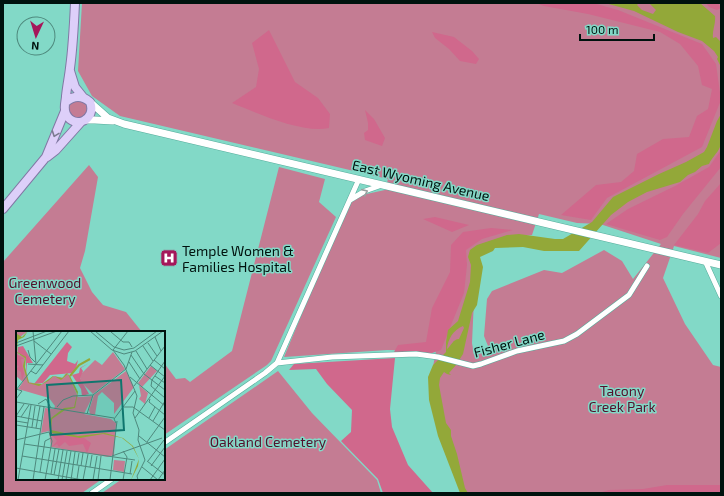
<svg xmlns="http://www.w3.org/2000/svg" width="724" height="496" font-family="'Exo 2',sans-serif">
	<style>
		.green { fill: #c47c93; fill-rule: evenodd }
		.forest { fill: #d0688c }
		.water { fill: #93a839; fill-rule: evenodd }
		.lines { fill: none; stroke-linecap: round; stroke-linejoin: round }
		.street-casing { stroke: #55ac9b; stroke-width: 6 }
		.secondary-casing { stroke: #55ac9b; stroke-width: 8 }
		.primary-casing { stroke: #8178a4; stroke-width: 10 }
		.street { stroke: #fff; stroke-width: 5 }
		.secondary { stroke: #fff; stroke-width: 7 }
		.primary { stroke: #ddcff9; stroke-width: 8 }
		.oneway { stroke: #7a7a8f }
		.oneway2 { stroke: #99a09f }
		.labels { text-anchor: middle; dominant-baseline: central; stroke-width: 3; stroke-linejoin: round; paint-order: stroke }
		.street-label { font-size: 14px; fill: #00120e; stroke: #82d9c7 }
		.poi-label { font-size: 14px; fill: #00120e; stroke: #82d9c7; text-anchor: start }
		.park-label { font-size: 14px; fill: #53112d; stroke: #82d9c7 }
		.inset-river { fill: none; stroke: #93a839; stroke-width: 2 }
		.inset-road { fill: none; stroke: #4e897d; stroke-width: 1 }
		.view { fill: #0f766e; fill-opacity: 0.15; stroke: #0f766e; stroke-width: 2 }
		.inset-edge { fill: none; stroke: #00120e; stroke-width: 2 }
	</style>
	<rect width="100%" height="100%" fill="#82d9c7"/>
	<path class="green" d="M 82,3 L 721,3 L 721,258 L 674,246 L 663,278 L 685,324 L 713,365 L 721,367 L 721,493 L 462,493 L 431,377 L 436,351 L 387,350 L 284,357 L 319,273 L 352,201 L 362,195 L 385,190 L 388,179 L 120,116 L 92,96 L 78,71 ZM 539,214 L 577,223 L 600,224 L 661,244 L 633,279 L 622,261 L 604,250 L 562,273 L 544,270 L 492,291 L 487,299 L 484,336 L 490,351 L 474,355 L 472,343 L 476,256 L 512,237 L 532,235 Z
		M69 109a9 9 0 1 1 18 0a9 9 0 1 1-18 0Z
		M 89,165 L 98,177 L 85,251 L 80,268 L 92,292 L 103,305 L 126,312 L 142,332 L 17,332 L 17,479 L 102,479 L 82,493 L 3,493 L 3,262 Z
		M 279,167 L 325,179 L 319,202 L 336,217 L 271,361 L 267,365 L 164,435 L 164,363 L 176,379 L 185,378 L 190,382 L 232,351 Z
		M 278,371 L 312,413 L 377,480 L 381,493 L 102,493 L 122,479 L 164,479 L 164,450 Z"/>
	<path class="forest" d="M 536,3 L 593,3 L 618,10 L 702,44 L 716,64 L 721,100 L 702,147 L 607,198 L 591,220 L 561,215 L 596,185 L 621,182 L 634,171 L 637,154 L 663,139 L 689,137 L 697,116 L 708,109 L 712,89 L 702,85 L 698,66 L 680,44 L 660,32 L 588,14 L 544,6 Z
		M 706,3 L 718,3 L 721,8 L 717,10 L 709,7 Z
		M 269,30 L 295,82 L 318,98 L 330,114 L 329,128 C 303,134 257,113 232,103 L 256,87 L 259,69 L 252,43 Z
		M 432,32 L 454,37 L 472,51 L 479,59 L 476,64 L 460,61 L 449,49 L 435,38 Z
		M 365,110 L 374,119 L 385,138 L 382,146 L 365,140 L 364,133 L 368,130 L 368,123 Z
		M 721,150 L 721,167 L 683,214 L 667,237 L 660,240 L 606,224 L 628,209 L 675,186 L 709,167 Z
		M 721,183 L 721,243 L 708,253 L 674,245 L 698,214 L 705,201 Z
		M 435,217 L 469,225 L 452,232 L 423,219 Z
		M 491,228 L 513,230 L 482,239 L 466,250 L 467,265 L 464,293 L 441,350 L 432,353 L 394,352 L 398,345 L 426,342 L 432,308 L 450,272 L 451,245 L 463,232 Z
		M 395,358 L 390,409 L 392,427 L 408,465 L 433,493 L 383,493 L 378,479 L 341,441 L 351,432 L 352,410 L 327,384 L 316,369 L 289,370 L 294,364 Z
		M 667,485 L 721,485 L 721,493 L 599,493 L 609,490 L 643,489 Z"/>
	<path class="water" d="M 605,3 L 639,3 L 637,5 L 642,10 L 653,14 L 656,10 L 649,3 L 700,3 L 715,16 C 716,24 712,30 713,38 L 716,37 L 721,42 L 721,67 L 717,59 L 718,57 L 714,51 L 702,41 L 678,32 L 634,11 Z
		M 721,114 C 721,122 723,140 720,147 C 717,154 712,157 709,164 L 702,166 L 695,172 L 688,175 L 680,182 L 647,192 L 628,202 L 611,215 L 579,251 L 544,251 L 523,247 L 495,248 L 493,251 L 480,257 L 483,267 L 477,305 L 472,313 L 463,354 L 456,365 L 449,373 L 451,375 L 447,374 L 444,372 L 440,378 L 439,385 L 446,423 L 451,430 L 451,436 L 457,454 L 465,488 L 468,493 L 460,493 L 438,436 L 429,400 L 428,377 L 433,365 L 446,352 L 446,342 L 448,330 L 458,321 L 470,282 L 471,265 L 468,257 L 470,250 L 477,245 L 507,235 L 519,234 L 555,239 L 563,239 L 592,222 L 613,197 L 659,174 L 686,162 L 704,152 L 707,147 L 717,121 ZM 463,326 L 464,328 L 459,339 C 453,339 451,346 447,349 C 448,339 453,330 463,326 Z"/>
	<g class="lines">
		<defs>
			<path id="street" d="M 350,200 L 365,191 L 382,185
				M 705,261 L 721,296
				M 277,363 L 332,357 L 416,354 L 438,357 L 473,366 L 481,364 L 517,351 L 564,341 L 577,334 L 629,295 L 647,266
				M 164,443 L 265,373 L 277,363 L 359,179
				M 92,493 L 112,479"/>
			<path id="secondary" d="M 90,102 L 108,118 L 124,124 L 721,265
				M 85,120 L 95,120 L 113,121"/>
			<path id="primary" d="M 70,71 L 75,87 L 83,97
				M 66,102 C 74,95 82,95 90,102 C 97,120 74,130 66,114 C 63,108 66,101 66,96 C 67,86 69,77 70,68 C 73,46 74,25 75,3
				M 47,157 L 56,150 L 81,122
				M 3,209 L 46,157 L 65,111"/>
		</defs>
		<use href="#street" class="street-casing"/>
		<use href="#secondary" class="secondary-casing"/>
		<use href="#primary" class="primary-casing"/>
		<use href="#street" class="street"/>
		<use href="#secondary" class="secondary"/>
		<use href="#primary" class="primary"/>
	</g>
	<defs><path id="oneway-chevron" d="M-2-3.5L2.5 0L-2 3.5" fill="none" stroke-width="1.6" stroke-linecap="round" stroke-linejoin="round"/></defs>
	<use class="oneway" href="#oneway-chevron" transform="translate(55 134) rotate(110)"/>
	<use class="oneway2" href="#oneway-chevron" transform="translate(365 192) rotate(-24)"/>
	<defs>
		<symbol id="hospital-square" viewBox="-11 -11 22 22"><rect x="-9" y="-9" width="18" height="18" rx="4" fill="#a5175a" stroke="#82d9c7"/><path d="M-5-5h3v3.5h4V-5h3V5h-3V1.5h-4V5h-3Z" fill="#fff"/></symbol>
	</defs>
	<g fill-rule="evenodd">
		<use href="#hospital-square" x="159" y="248" width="20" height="20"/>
	</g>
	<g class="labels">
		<g class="street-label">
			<text transform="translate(421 180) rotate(13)">East Wyoming Avenue</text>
			<text transform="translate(509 343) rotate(-15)">Fisher Lane</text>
		</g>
		<g class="poi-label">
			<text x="182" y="250">Temple Women &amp;<tspan x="182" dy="16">Families Hospital</tspan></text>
		</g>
		<g class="park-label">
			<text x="45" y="282">Greenwood<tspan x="45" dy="16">Cemetery</tspan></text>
			<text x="622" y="390">Tacony<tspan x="622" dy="16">Creek Park</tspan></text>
			<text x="268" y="441">Oakland Cemetery</text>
		</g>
	</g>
	<g transform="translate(16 331)">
		<rect width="149" height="149" fill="#82d9c7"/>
		<path d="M 0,0 L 12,0 L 0,9 L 2,23 L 9,26 L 8,35 L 13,51 L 25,54 L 38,45 L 48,47 L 49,43 L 53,44 L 62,66 L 77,65 L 68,83 L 95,88 L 100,92 L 98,124 L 92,126 L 35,116 L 33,100 L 25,102 L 29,77 L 38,78 L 39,75 L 33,67 L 2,58 L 7,51 L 0,45 ZM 97,21 L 109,38 L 77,63 L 67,53 L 63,45 L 79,29 L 86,34 ZM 135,35 L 141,40 L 126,56 L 122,52 ZM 110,40 L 118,56 L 98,83 L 98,72 L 86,61 L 82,65 L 79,84 L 74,83 L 73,79 L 78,64 ZM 123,54 L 132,62 L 129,73 L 123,68 L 125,65 ZM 98,129 L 109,130 L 108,141 L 97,139 Z" fill="#c47c93"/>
		<path d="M 51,11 L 56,16 L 52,22 L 51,30 L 59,33 L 62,29 L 60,38 L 57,42 L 34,44 L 27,52 L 18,53 ZM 7,15 L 17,32 L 11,32 L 10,44 L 10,27 L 2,22 L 2,16 ZM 0,23 L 8,28 L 5,28 L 8,43 L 6,49 L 5,41 L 1,38 L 3,35 L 0,34 ZM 73,32 L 65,37 L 67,40 L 64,47 L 73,63 L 66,65 L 65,58 L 56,44 L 63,42 L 64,37 ZM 35,103 L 68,107 L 75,112 L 71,122 L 67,113 L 53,115 L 49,111 L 43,116 L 41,113 L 36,116 L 41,110 Z" fill="#d0688c"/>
		<path d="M 12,0 L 8,6 L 2,9 L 1,21 L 10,26 L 9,36 L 13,52 L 26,53 L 37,45 L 46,47 L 51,42 L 54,45 L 62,61 L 59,77 L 49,79 L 36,88 L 35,99 L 62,105 L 89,102 L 107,107 L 117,115 L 123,128 L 122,135 L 115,149 L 123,128 L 116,115 L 106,107 L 87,103 L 64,107 L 36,102 L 33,95 L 35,87 L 48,77 L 58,76 L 61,63 L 52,43 L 45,49 L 38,45 L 32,50 L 23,55 L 12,52 L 7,35 L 9,27 L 0,21 L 1,3 L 6,6 Z" fill="#93a839"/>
		<path class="inset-river" d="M 54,45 L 63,34 L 74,28"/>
		<path class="inset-road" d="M 17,0 L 20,33M 74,0 L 96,19 L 108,23 L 119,20 L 147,0M 79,0 L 98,16 L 108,19 L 118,17 L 141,0M 95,1 L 107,11 L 113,11 L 116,16M 139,6 L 145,20M 18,10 L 35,23M 0,12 L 31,0M 132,12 L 141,25M 0,15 L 41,0M 127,15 L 137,30M 12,19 L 14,26 L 19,31M 120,20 L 131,38M 115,24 L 128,43 L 149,59M 138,29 L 149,38M 149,30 L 136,49 L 135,55 L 149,67M 113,31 L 124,48M 12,33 L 27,34M 134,34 L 149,46M 15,40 L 20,43 L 53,0M 139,45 L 149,52M 114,46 L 149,75M 118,55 L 149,15M 0,58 L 6,60 L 0,68M 0,59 L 46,0M 119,60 L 121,65 L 117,82 L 123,99 L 122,109 L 129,129 L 121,145 L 122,149M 134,68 L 133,71 L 149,84M 0,71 L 98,87M 22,73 L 30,68 L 35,77M 41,76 L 47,69 L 57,65 L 77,64M 108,76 L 117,76 L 149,99M 71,83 L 77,64 L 110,38 L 116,21M 0,85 L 26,90M 0,85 L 8,73M 5,86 L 13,74M 119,87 L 149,45M 133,87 L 139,76M 0,90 L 12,92M 137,90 L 149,70M 100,92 L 98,88 L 119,60 L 108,34 L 97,19 L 112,0M 0,94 L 25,98M 16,96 L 19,75M 20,97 L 24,75M 123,105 L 149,126M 0,109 L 33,101 L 36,110 L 29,149M 131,111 L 149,86M 8,113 L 119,129M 6,125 L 116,143M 96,125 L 146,107M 131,130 L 149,144M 132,130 L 148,109M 61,134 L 63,122M 65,135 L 67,122M 135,135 L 149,116M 74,136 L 76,124M 126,136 L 142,149M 0,137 L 67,149M 24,141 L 29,110 L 35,107M 35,143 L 39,118M 114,143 L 116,130M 38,144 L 43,118M 61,148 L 63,135M 2,149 L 15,74M 17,149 L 28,76M 42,149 L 47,119M 46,149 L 51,120M 50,149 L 55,120M 55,149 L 59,121M 67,149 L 72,123M 77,149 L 81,125M 82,149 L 85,125M 94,149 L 101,90M 107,149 L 111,126 L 107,120M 134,149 L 149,128M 142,149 L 149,139"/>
		<path class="view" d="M 105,49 L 108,99 L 35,104 L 31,54 Z"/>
		<rect width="149" height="149" class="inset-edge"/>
	</g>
	<rect width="724" height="496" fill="none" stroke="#00120e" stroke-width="8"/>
	<g transform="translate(36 36) rotate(184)"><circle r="19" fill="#82d9c7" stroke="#4e897d"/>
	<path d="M0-3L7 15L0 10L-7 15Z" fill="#a5175a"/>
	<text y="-6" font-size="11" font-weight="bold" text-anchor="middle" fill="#00120e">N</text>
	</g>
	<path d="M580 34v6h74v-6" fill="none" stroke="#00120e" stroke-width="2"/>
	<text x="586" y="34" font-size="12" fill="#00120e" stroke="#82d9c7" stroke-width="3" paint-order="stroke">100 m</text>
</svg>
